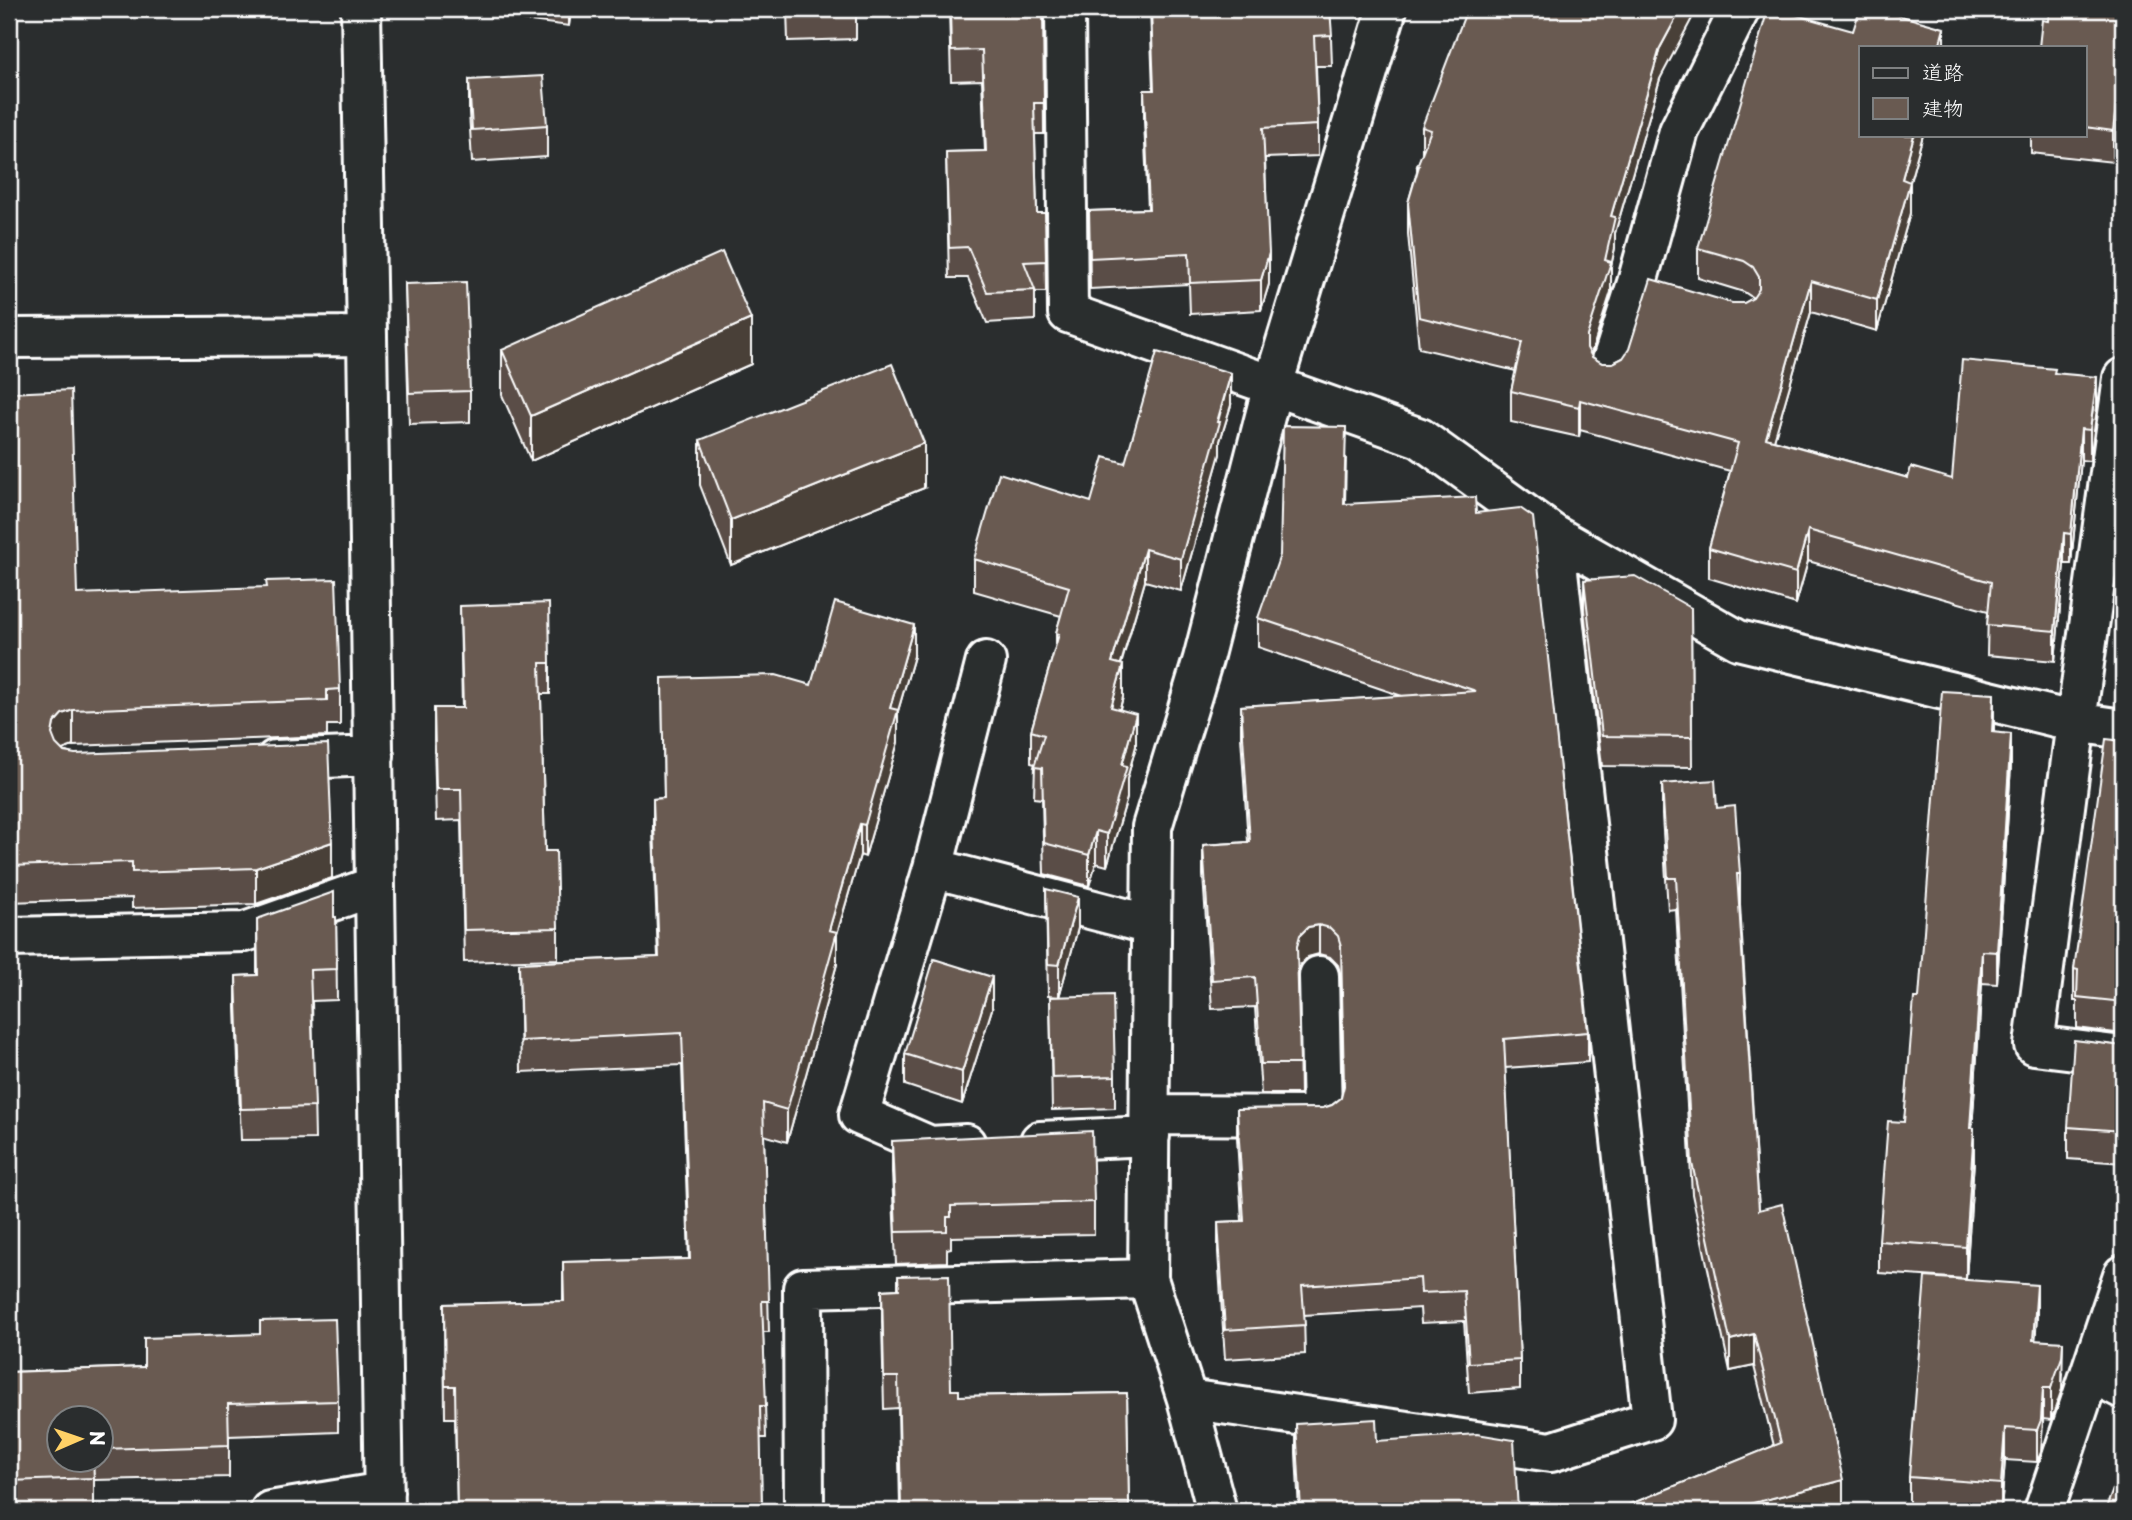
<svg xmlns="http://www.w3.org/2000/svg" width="2132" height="1520" font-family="'Playpen Sans','Klee One',sans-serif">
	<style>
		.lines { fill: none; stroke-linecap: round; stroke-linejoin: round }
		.minor-casing { stroke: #fff; stroke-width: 44 }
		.minor { stroke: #2a2d2e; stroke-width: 38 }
		.wall { fill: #5a4d46; stroke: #fff; stroke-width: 2; fill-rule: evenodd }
		.shaded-wall { fill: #4a3f39; stroke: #fff; stroke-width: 2 }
		.building { fill: #695a51; stroke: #fff; stroke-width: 2 }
	</style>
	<rect width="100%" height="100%" fill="#2a2d2e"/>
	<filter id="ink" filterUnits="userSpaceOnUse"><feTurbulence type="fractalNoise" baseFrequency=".0143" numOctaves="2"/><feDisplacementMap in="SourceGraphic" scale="14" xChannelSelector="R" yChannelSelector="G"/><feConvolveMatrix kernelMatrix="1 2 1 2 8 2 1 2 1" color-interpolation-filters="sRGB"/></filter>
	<g filter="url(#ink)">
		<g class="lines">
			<defs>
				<path id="minor" d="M 361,9 L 367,336 L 384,1511
					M 1065,9 L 1068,313 L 1420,438 L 1554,535 L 1738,640 L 2076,722 L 2123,729
					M 1808,9 L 1842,27
					M 9,338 L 367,336
					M 1608,373 L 1637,283 L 1679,131 L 1740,9
					M 2123,378 L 2076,722 L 2034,1045 L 2123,1056
					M 275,760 L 374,756
					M 933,868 L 1151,925
					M 9,937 L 245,932 L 375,886
					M 1150,1115 L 1322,1116 L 1319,976
					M 1040,1141 L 1150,1136
					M 966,1144 L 930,1146 L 859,1115 L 933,868 L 986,661
					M 2092,1373 L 2123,1389
					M 1187,1399 L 1551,1452 L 1652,1420 L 1554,535
					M 270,1511 L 384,1492
					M 804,1511 L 803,1288 L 1148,1279
					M 1217,1511 L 1187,1399 L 1148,1279 L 1152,827 L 1203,659 L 1273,385 L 1387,9
					M 2044,1511 L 2123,1275"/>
			</defs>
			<use href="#minor" class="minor-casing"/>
			<use href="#minor" class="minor"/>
		</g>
		<path class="wall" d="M 523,9 L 571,9 L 569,26 L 523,20 Z
			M 787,9 L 856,9 L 856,39 L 788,41 Z
			M 949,9 L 1043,9 L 1044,134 L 1035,134 L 1037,213 L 1045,213 L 1046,292 L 1035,292 L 1035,320 L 987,323 L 968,278 L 949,278 L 946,152 L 985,151 L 982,80 L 951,81 Z
			M 1150,9 L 1330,9 L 1332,66 L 1316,66 L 1318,125 L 1318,156 L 1265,158 L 1269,284 L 1261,310 L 1190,314 L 1189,284 L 1090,289 L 1089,211 L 1148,209 L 1144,121 L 1144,90 L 1153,90 Z
			M 2123,9 L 2123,112 L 2119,112 L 2113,162 L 2031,153 L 2031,135 L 2085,135 L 2085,47 Z
			M 1853,31 L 1944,47 L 1861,135 L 1923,135 L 1910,182 L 1910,213 L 1877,331 L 1811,312 L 1774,440 L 1908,478 L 1952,479 L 2055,373 L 2097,408 L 2090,461 L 2081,460 L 2071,564 L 2064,564 L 2055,661 L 1987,655 L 1988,611 L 1808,561 L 1796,604 L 1709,578 L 1709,548 L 1730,471 L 1580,430 L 1579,437 L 1511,422 L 1511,391 L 1516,371 L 1419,348 L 1408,234 L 1408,203 L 1417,171 L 1417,166 L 1422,155 L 1422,127 L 1660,79 L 1615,233 L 1615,248 L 1611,266 L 1611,292 L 1591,355 L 1592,357 L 1602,363 L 1613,363 L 1732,303 L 1744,303 L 1753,298 L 1744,292 L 1698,278 L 1698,248 Z
			M 469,80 L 547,125 L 547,157 L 472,162 L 469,112 Z
			M 405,284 L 470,391 L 470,422 L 409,424 Z
			M 502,350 L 751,364 L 531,461 L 502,395 Z
			M 9,393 L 77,594 L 340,689 L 340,725 L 327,725 L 327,736 L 73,746 L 62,750 L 332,878 L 256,904 L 132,908 L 132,898 L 9,902 Z
			M 1231,405 L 1220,441 L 1220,454 L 1181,591 L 1145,581 L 1121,665 L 1123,697 L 1120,709 L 1136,746 L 1127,779 L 1127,798 L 1107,866 L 1096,863 L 1089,886 L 1044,874 L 1042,799 L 1034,798 L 1035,764 L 1031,763 L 1031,731 L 1056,644 L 1056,633 L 1061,616 L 974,591 L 974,559 L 1091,502 L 1125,463 Z
			M 700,440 L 924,488 L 731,565 L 700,485 Z
			M 1346,457 L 1345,504 L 1476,513 L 1588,1032 L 1588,1062 L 1505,1068 L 1520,1360 L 1520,1389 L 1469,1393 L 1464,1321 L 1421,1323 L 1420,1308 L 1304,1315 L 1305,1354 L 1225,1359 L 1218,1252 L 1218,1222 L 1242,1221 L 1237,1138 L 1237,1109 L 1323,1108 L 1332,1105 L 1341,1098 L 1343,1088 L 1341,976 L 1338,965 L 1330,957 L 1319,954 L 1308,957 L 1300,965 L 1298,974 L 1300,1094 L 1261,1094 L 1255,1007 L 1212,1009 L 1203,875 L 1203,845 L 1248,842 L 1241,736 L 1241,706 L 1402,696 L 1258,647 L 1258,618 Z
			M 1584,580 L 1691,608 L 1692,767 L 1602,766 L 1584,610 Z
			M 460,606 L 550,663 L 550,694 L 541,694 L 545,851 L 558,928 L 558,959 L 464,962 L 461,820 L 436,821 L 434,740 L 434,708 L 462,708 Z
			M 914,656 L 898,711 L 898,742 L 865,857 L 860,855 L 837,934 L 837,964 L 787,1142 L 764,1135 L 769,1332 L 763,1332 L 766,1438 L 760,1438 L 762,1511 L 457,1511 L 455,1418 L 445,1418 L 444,1304 L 563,1301 L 563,1262 L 689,1259 L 682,1065 L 521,1072 L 519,963 L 658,957 L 653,830 L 653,799 L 664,798 L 662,678 L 811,685 Z
			M 1994,726 L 1994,732 L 2011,765 L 1997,984 L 1982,983 L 1972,1128 L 1974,1160 L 1966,1279 L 1879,1273 L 1879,1241 L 1904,1122 L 1919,998 Z
			M 2123,741 L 2123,1034 L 2077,1028 L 2077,1001 L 2074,1001 L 2074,969 Z
			M 1662,784 L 1717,808 L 1740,874 L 1740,905 L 1759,1210 L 1843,1511 L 1623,1511 L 1623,1507 L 1774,1446 L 1754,1366 L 1730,1371 L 1692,1194 L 1676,909 L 1668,910 L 1662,815 Z
			M 1046,889 L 1078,928 L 1059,997 L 1048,996 Z
			M 336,917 L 337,1000 L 312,1001 L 315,1139 L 241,1140 L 236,1008 L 236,976 L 257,975 L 257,919 Z
			M 1050,997 L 1115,1076 L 1115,1108 L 1052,1110 Z
			M 992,1009 L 962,1104 L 905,1085 L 905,1054 Z
			M 2121,1046 L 2123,1046 L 2123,1163 L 2068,1159 L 2068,1127 Z
			M 892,1141 L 1094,1202 L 1094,1234 L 951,1237 L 951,1248 L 947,1249 L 947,1262 L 896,1264 L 892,1172 Z
			M 898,1276 L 951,1390 L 959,1396 L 1127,1393 L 1129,1511 L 883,1511 L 900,1506 L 898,1408 L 884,1409 L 882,1321 L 882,1290 L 898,1289 Z
			M 2037,1317 L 2035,1340 L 2063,1373 L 2062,1389 L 2051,1420 L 2043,1419 L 2041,1452 L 2037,1462 L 2005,1460 L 2001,1511 L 1946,1511 L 1909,1509 L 1909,1477 Z
			M 144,1338 L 338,1401 L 338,1432 L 229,1436 L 229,1477 L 94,1480 L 94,1510 L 9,1511 L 9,1372 L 144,1367 ZM 102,1418 L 102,1460 L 60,1460 Z
			M 1296,1424 L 1377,1441 L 1518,1511 L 1299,1511 L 1296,1453 Z"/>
		<path class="shaded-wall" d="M 569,9 L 571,9 L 569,26 Z
			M 1681,9 L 1697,9 L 1660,79 L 1615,233 L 1615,248 L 1611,266 L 1611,292 L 1587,366 L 1587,336 L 1605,260 L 1611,216 L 1660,48 Z
			M 1944,28 L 1944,47 L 1939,47 Z
			M 2119,80 L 2119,112 L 2113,162 L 2113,131 Z
			M 1914,135 L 1923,135 L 1902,210 L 1902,179 Z
			M 1910,182 L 1910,213 L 1877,331 L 1877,300 Z
			M 1269,253 L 1269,284 L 1261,310 L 1261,280 Z
			M 1811,281 L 1811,312 L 1766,468 L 1766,438 Z
			M 751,319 L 751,364 L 531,461 L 531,416 Z
			M 1231,373 L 1231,405 L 1220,441 L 1220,454 L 1181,591 L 1181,559 Z
			M 2097,377 L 2097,408 L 2090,461 L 2090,430 Z
			M 1580,400 L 1580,430 L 1579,437 L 1579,407 Z
			M 2081,429 L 2081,460 L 2071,564 L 2071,534 Z
			M 924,443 L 924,488 L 731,565 L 731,520 Z
			M 1808,530 L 1808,561 L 1796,604 L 1796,573 Z
			M 2064,533 L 2064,564 L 2055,661 L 2055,631 Z
			M 1145,549 L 1145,581 L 1112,694 L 1112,662 Z
			M 914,625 L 914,656 L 898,711 L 898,742 L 865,857 L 865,825 L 890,708 Z
			M 1123,665 L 1123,697 L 1111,738 L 1111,707 Z
			M 1994,694 L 1994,726 L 1992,764 L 1992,732 Z
			M 73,710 L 73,746 L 62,750 L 54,758 L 52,734 L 54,723 L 62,714 Z
			M 1136,714 L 1136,746 L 1127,779 L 1127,798 L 1107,866 L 1107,834 L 1122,765 Z
			M 2011,734 L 2011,765 L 1997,984 L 1997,952 Z
			M 860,824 L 860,855 L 837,934 L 837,964 L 787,1142 L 787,1110 L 829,930 Z
			M 1096,831 L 1096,863 L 1089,886 L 1089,855 Z
			M 332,842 L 332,878 L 256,904 L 256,868 Z
			M 1078,897 L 1078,928 L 1059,997 L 1059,965 Z
			M 1319,925 L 1319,954 L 1308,957 L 1300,965 L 1297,976 L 1297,946 L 1300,935 L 1308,927 Z
			M 1982,951 L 1982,983 L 1970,1159 L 1970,1128 Z
			M 992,977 L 992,1009 L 962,1104 L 962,1072 Z
			M 1974,1128 L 1974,1160 L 1966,1279 L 1966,1247 Z
			M 2037,1285 L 2037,1317 L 2033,1371 L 2033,1340 Z
			M 1754,1334 L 1754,1366 L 1730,1371 L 1730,1340 Z
			M 2063,1342 L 2062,1389 L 2051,1420 L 2051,1388 Z
			M 2043,1388 L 2043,1419 L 2041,1452 L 2037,1462 L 2037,1430 Z
			M 2005,1428 L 2005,1460 L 2001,1511 L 2001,1484 Z
			M 1843,1480 L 1843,1511 L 1722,1511 Z"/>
		<path class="building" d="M 950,9 L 1043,9 L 1044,103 L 1034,103 L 1037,213 L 1045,213 L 1046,261 L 1024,262 L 1035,290 L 987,292 L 968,247 L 949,248 L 946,152 L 986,151 L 982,50 L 951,51 Z
			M 1151,9 L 1330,9 L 1332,35 L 1314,36 L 1318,125 L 1263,128 L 1269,253 L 1261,280 L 1190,283 L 1189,253 L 1090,258 L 1089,211 L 1149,209 L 1144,90 L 1154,90 Z
			M 1467,9 L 1681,9 L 1660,48 L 1611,216 L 1615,217 L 1605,260 L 1611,262 L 1587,336 L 1587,348 L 1592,357 L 1602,363 L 1613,363 L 1623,358 L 1629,349 L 1651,279 L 1732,303 L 1744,303 L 1753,298 L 1759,289 L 1759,277 L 1753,267 L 1744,261 L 1698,248 L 1768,9 L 1775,9 L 1853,31 L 1860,9 L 1877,9 L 1944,28 L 1939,47 L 1861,47 L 1861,135 L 1914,135 L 1902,179 L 1910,182 L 1877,300 L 1811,281 L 1766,438 L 1908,478 L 1911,467 L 1952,479 L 1962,360 L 2055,369 L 2054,373 L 2097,377 L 2090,430 L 2081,429 L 2071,534 L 2064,533 L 2055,631 L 1987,625 L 1991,582 L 1808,530 L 1796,573 L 1709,548 L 1738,443 L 1580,400 L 1579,407 L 1511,391 L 1522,342 L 1419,317 L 1408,203 L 1419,166 L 1417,166 L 1431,130 L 1422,127 Z
			M 2050,9 L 2123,9 L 2123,81 L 2119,80 L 2113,131 L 2085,127 L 2085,47 L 2039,47 L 2042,20 L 2048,21 Z
			M 543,76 L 547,125 L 472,130 L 469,80 Z
			M 722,252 L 751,319 L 531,416 L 502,350 Z
			M 466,282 L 470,391 L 409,393 L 405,284 Z
			M 1157,352 L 1231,373 L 1217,422 L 1220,422 L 1181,559 L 1145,549 L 1112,662 L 1123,665 L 1111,707 L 1136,714 L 1122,765 L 1127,766 L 1107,834 L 1096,831 L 1089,855 L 1044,843 L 1042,768 L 1034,767 L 1044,735 L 1031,731 L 1059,634 L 1056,633 L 1069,587 L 974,559 L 999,473 L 1091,502 L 1104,457 L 1125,463 Z
			M 892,364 L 924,443 L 731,520 L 700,440 Z
			M 71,390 L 77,594 L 267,587 L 266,581 L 336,579 L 340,689 L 327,690 L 327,700 L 73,710 L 62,714 L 54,723 L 52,734 L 56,744 L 64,752 L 75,754 L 328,744 L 332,842 L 256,868 L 132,872 L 132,862 L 9,866 L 9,393 Z
			M 1283,426 L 1346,427 L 1344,504 L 1475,497 L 1476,513 L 1520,508 L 1533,517 L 1588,1032 L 1504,1039 L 1520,1360 L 1469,1363 L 1464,1291 L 1421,1293 L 1420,1278 L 1302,1286 L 1305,1325 L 1225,1330 L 1218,1222 L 1244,1221 L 1237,1109 L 1323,1108 L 1332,1105 L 1341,1098 L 1344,1086 L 1341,946 L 1338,936 L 1330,928 L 1319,925 L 1308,927 L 1300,935 L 1297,946 L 1300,1064 L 1261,1064 L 1255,977 L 1212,980 L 1203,845 L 1250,842 L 1241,706 L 1476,691 L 1258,618 L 1280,555 Z
			M 1635,576 L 1691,608 L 1692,737 L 1602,736 L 1584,580 Z
			M 835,602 L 914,625 L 890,708 L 898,710 L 865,825 L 860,824 L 829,930 L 837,932 L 787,1110 L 763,1103 L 769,1301 L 762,1301 L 766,1406 L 760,1406 L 762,1511 L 457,1511 L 455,1386 L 445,1386 L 444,1304 L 564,1301 L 563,1262 L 690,1259 L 682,1033 L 521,1041 L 519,963 L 659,957 L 653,799 L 664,798 L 662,678 L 776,675 L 811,685 Z
			M 549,603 L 550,663 L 540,663 L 545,851 L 556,851 L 558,928 L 464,930 L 461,789 L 436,789 L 434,708 L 463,708 L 460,606 Z
			M 1942,691 L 1994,694 L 1992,732 L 2011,734 L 1997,952 L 1982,951 L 1970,1128 L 1974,1128 L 1966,1247 L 1879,1241 L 1888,1121 L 1904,1122 L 1914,998 L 1919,998 Z
			M 2106,739 L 2123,741 L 2123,1002 L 2077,997 L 2078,970 L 2074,969 Z
			M 1715,780 L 1717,808 L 1735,806 L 1740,874 L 1737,874 L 1759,1210 L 1782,1204 L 1843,1480 L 1722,1511 L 1624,1511 L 1623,1507 L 1781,1443 L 1754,1334 L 1730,1340 L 1692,1163 L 1676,878 L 1668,878 L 1662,784 Z
			M 1046,889 L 1078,897 L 1059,965 L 1048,964 Z
			M 334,892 L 334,917 L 336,917 L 337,969 L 310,970 L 315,1107 L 241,1109 L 236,976 L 258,975 L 257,919 Z
			M 934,959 L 992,977 L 962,1072 L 905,1054 Z
			M 1113,995 L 1115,1076 L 1052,1078 L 1050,997 Z
			M 2074,1040 L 2123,1046 L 2123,1131 L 2068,1127 Z
			M 1092,1131 L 1094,1202 L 951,1206 L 951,1217 L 947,1217 L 947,1231 L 896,1232 L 892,1141 Z
			M 949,1275 L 951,1390 L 959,1390 L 959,1396 L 1127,1393 L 1129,1505 L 1089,1506 L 1089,1511 L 883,1511 L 883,1507 L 901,1506 L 898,1377 L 884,1377 L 882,1290 L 899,1289 L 898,1276 Z
			M 1925,1277 L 2037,1285 L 2033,1340 L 2063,1342 L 2062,1357 L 2051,1388 L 2043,1388 L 2041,1420 L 2037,1430 L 2005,1428 L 2001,1484 L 1909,1477 Z
			M 335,1319 L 338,1401 L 228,1404 L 229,1445 L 102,1449 L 102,1418 L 60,1418 L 60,1460 L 93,1460 L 94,1478 L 9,1481 L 9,1372 L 144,1367 L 144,1338 L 260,1334 L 260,1321 Z
			M 1376,1419 L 1377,1441 L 1477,1434 L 1514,1440 L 1518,1511 L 1301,1511 L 1296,1424 Z
			M 2119,1473 L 2123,1474 L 2123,1511 L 2105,1511 Z"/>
	</g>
	<rect width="2132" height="1520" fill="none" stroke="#2a2d2e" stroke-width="35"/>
	<rect x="18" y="18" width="2097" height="1485" fill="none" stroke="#fff" stroke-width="2.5" filter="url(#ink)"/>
	<rect x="1859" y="46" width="228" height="91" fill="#2a2d2e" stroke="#7f8182" stroke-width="2"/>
	<rect x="1873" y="68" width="35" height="10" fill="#2a2d2e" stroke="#7f8182" stroke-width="2"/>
	<text x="1922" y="80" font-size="21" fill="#ffffff">道路</text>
	<rect x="1873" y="98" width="35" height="21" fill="#695a51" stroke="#7f8182" stroke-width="2"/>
	<text x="1922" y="116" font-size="21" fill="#ffffff">建物</text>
	<g transform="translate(80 1439) rotate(88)"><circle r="33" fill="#2a2d2e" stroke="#7f8182" stroke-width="2"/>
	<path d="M0-5L12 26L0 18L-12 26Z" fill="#ffd166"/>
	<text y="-10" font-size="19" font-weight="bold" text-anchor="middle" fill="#ffffff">N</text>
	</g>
</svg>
